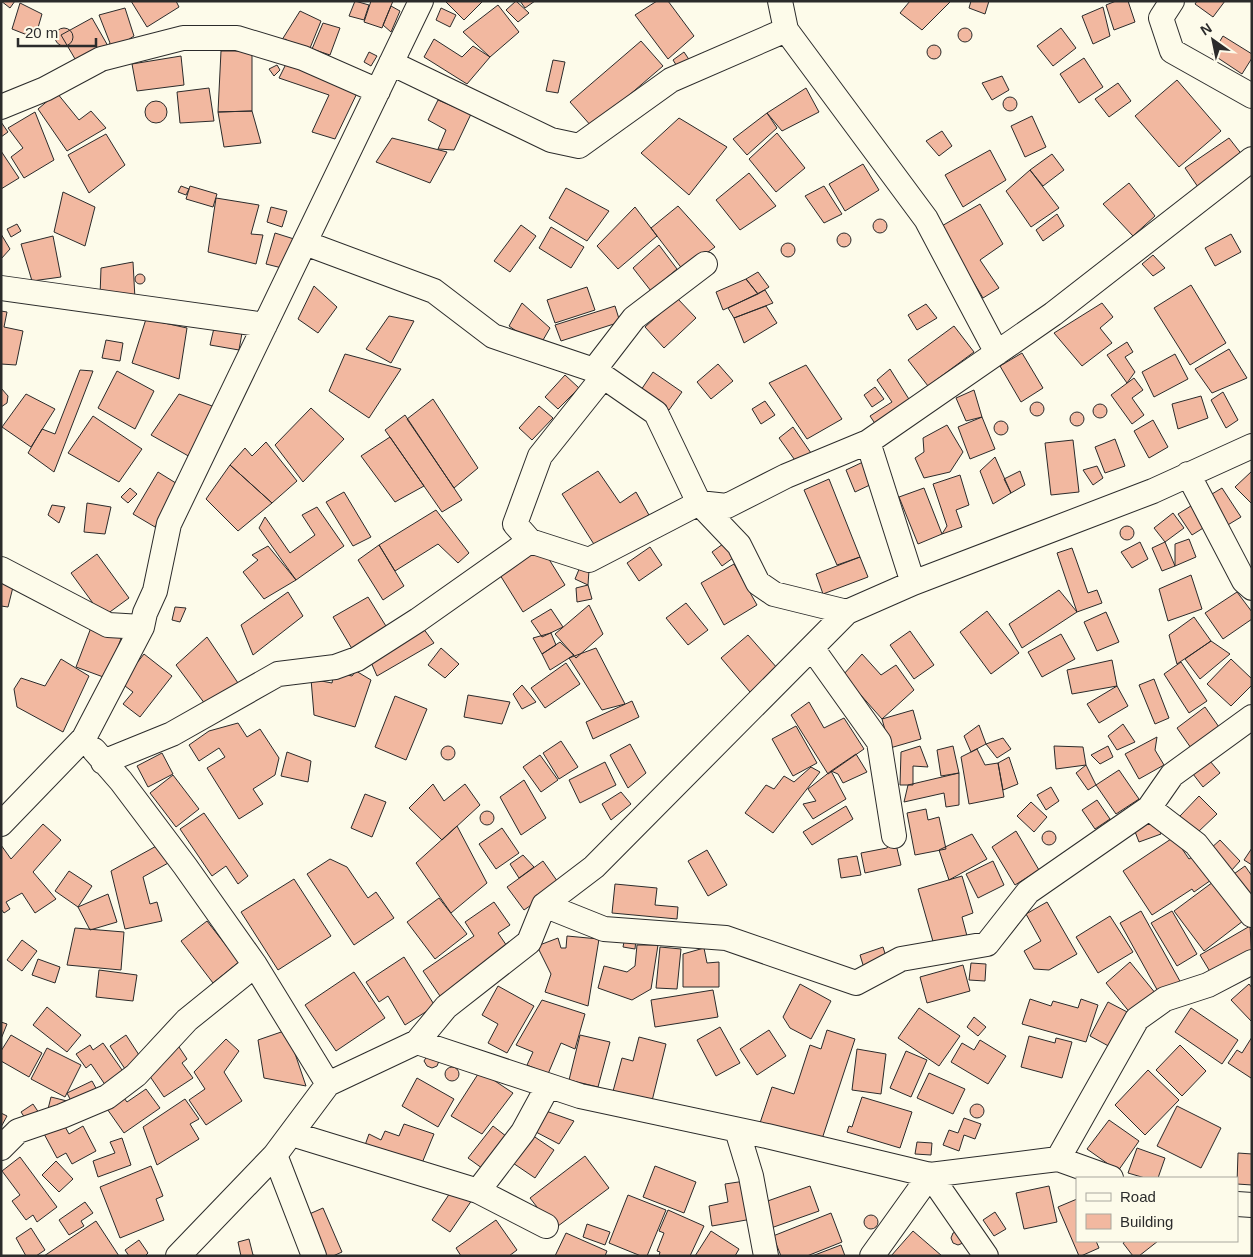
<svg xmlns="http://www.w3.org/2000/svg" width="1253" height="1257" font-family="Helvetica,sans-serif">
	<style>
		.building { fill: #f2b8a0; stroke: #2b2b2b }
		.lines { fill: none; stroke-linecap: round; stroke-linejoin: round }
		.street-casing { stroke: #2b2b2b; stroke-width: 26 }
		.street { stroke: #fdfbea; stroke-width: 24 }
	</style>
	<rect width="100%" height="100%" fill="#fdfbea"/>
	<path class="building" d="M 1,1 L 15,1 L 10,8 Z
		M 131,1 L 176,1 L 179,7 L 147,27 Z
		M 355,1 L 369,5 L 364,20 L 349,16 Z
		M 371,1 L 393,1 L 382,28 L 364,22 Z
		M 445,1 L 483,1 L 464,20 Z
		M 516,1 L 529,13 L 518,22 L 506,10 Z
		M 520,1 L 535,1 L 525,8 Z
		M 657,1 L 668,1 L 694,36 L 668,59 L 635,15 Z
		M 910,1 L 951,1 L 922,30 L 900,13 Z
		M 971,1 L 989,1 L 985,14 L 969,8 Z
		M 1116,1 L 1128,1 L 1135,22 L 1114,30 L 1106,5 Z
		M 1197,1 L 1225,1 L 1213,17 L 1195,4 Z
		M 20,3 L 42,14 L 35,38 L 12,29 Z
		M 498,5 L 519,32 L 490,57 L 463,32 Z
		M 391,6 L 400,11 L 391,32 L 383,25 Z
		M 1103,7 L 1110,36 L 1093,44 L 1082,16 Z
		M 125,8 L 134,36 L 112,50 L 108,46 L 110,43 L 99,15 Z
		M 441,8 L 456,15 L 450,27 L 436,20 Z
		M 300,11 L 321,21 L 308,53 L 285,39 L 280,43 Z
		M 92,18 L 108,46 L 78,64 L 61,35 Z
		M 323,23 L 340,28 L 330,55 L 312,49 Z
		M55 37a9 9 0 1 1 18 0a9 9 0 1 1-18 0Z
		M 1061,28 L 1076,48 L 1053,66 L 1037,46 Z
		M958 35a7 7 0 1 1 14 0a7 7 0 1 1-14 0Z
		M 1223,36 L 1252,54 L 1252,58 L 1242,74 L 1212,54 Z
		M 434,39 L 462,57 L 473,46 L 490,57 L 467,84 L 424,57 Z
		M 641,41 L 663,66 L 592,127 L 570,102 Z
		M927 52a7 7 0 1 1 14 0a7 7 0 1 1-14 0Z
		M 221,51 L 252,51 L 252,111 L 218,112 Z
		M 369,52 L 377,56 L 371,66 L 364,62 Z
		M 684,52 L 692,64 L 680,71 L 673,60 Z
		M 181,56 L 184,85 L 137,91 L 132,64 Z
		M 289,58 L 360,87 L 335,139 L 312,132 L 329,95 L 279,78 Z
		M 1084,58 L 1103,87 L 1079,103 L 1060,74 Z
		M 553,60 L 565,62 L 558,93 L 546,91 Z
		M 277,65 L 280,70 L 274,76 L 269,69 Z
		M 1002,76 L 1009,90 L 992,100 L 982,83 Z
		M 1177,80 L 1221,131 L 1179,167 L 1135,116 Z
		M 1118,83 L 1131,101 L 1109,117 L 1095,99 Z
		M 209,88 L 214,121 L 180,123 L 177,92 Z
		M 806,88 L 819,112 L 782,131 L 767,113 Z
		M 57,93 L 79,120 L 91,111 L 106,128 L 67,151 L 38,109 Z
		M1003 104a7 7 0 1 1 14 0a7 7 0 1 1-14 0Z
		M 438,100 L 471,114 L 454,150 L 438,149 L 446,130 L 428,120 Z
		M145 112a11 11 0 1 1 22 0a11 11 0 1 1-22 0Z
		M 252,111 L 261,143 L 224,147 L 218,112 Z
		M 35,112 L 54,160 L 24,178 L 11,157 L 23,148 L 8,128 Z
		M 767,113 L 777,128 L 747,155 L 733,139 Z
		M 1032,116 L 1046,147 L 1025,157 L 1011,126 Z
		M 679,118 L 727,147 L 689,195 L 641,153 Z
		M 1,122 L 8,132 L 1,137 Z
		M 942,131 L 952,146 L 939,156 L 926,141 Z
		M 777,133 L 805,168 L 776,192 L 749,159 Z
		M 106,134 L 125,165 L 89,193 L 68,155 Z
		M 392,138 L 447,152 L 430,183 L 376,162 Z
		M 1229,138 L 1243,156 L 1198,187 L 1185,168 Z
		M 990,150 L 1006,180 L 963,207 L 945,175 Z
		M 1,151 L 19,178 L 1,189 Z
		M 1052,154 L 1064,170 L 1043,186 L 1030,170 Z
		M 863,164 L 879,190 L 845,211 L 829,184 Z
		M 1030,170 L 1059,208 L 1031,227 L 1006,191 Z
		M 749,173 L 776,206 L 740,230 L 716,200 Z
		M 1129,183 L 1155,216 L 1133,236 L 1103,204 Z
		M 181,186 L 189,189 L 186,195 L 178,192 Z
		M 190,186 L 217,194 L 213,207 L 186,199 Z
		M 824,186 L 842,214 L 824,223 L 805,196 Z
		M 566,188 L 609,211 L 587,241 L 549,218 Z
		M 63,192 L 95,207 L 85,246 L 54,232 Z
		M 216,198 L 259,205 L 251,234 L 263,235 L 256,264 L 208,252 Z
		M 980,204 L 1003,244 L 980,260 L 999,288 L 983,298 L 940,227 Z
		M 678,206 L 715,247 L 683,270 L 651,228 Z
		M 271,207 L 287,211 L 282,227 L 267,222 Z
		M 635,207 L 657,236 L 618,269 L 597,246 Z
		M 1057,214 L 1064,226 L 1043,241 L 1036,230 Z
		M873 226a7 7 0 1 1 14 0a7 7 0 1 1-14 0Z
		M 17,224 L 21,231 L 11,237 L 7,229 Z
		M 521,225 L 536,236 L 510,272 L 494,261 Z
		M 551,227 L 584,247 L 571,268 L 539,248 Z
		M 275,233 L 294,239 L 286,269 L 266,264 Z
		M837 240a7 7 0 1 1 14 0a7 7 0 1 1-14 0Z
		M 1,234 L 10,249 L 1,259 Z
		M 1231,234 L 1241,252 L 1215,266 L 1205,248 Z
		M 53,236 L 61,277 L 32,281 L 21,244 Z
		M781 250a7 7 0 1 1 14 0a7 7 0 1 1-14 0Z
		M 659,245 L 677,269 L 651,291 L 633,268 Z
		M 1153,255 L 1165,268 L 1153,276 L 1142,264 Z
		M 133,262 L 135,299 L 100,296 L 101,268 Z
		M 758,272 L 769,287 L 758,294 L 746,279 Z
		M135 279a5 5 0 1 1 10 0a5 5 0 1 1-10 0Z
		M 746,279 L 758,294 L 723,310 L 716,292 Z
		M 1191,285 L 1226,343 L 1190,365 L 1154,308 Z
		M 314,286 L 337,307 L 318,333 L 298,319 Z
		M 587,287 L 595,310 L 555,323 L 547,300 Z
		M 765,290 L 773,303 L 734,318 L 728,308 Z
		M 677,298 L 696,318 L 664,348 L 645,327 Z
		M 522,303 L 550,328 L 539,347 L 509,326 Z
		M 1102,303 L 1113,317 L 1100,328 L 1112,343 L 1082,366 L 1054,333 Z
		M 926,304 L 937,318 L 917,330 L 908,315 Z
		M 615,306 L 620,322 L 561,341 L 555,325 Z
		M 766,306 L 777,323 L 744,343 L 734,318 Z
		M 1,311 L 7,312 L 4,327 L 23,331 L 16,365 L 1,364 Z
		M 389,316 L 414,321 L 391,363 L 366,349 Z
		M 146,319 L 187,328 L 179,379 L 132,363 Z
		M 954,326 L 974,352 L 928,386 L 908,360 Z
		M 214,328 L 242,333 L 239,350 L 210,345 Z
		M 106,340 L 123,343 L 120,361 L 102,358 Z
		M 1127,342 L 1133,352 L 1125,357 L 1135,372 L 1127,383 L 1107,355 Z
		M 1229,349 L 1247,378 L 1212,393 L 1195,369 Z
		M 1022,353 L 1043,388 L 1021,402 L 1000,366 Z
		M 345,354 L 401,369 L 369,418 L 329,391 Z
		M 1175,354 L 1188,379 L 1154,397 L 1142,372 Z
		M 718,364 L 733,381 L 711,399 L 697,382 Z
		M 806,365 L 842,419 L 807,439 L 769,383 Z
		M 890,369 L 912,404 L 878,428 L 870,416 L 892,402 L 877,380 Z
		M 80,370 L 93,371 L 54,472 L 28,453 L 42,429 L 55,434 Z
		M 117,371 L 154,391 L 135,429 L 98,408 Z
		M 653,372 L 682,392 L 669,410 L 641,390 Z
		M 565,375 L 579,388 L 558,409 L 545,397 Z
		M 1134,378 L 1143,390 L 1132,398 L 1144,415 L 1132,424 L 1111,395 Z
		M 875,387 L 884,399 L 872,407 L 864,395 Z
		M 1,388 L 8,396 L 7,403 L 1,407 Z
		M 974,390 L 982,417 L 966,421 L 956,398 Z
		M 1223,392 L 1238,420 L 1226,428 L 1211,400 Z
		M 26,394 L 55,409 L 31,447 L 2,427 Z
		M 179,394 L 215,407 L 192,458 L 151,435 Z
		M 1201,396 L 1208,418 L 1178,429 L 1172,404 Z
		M 433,399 L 478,468 L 454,488 L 407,419 Z
		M 765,401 L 775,415 L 761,424 L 752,409 Z
		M1030 409a7 7 0 1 1 14 0a7 7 0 1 1-14 0Z
		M1093 411a7 7 0 1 1 14 0a7 7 0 1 1-14 0Z
		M 539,406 L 553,418 L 532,440 L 519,428 Z
		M 311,408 L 344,439 L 303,482 L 275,445 Z
		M1070 419a7 7 0 1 1 14 0a7 7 0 1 1-14 0Z
		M 405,415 L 462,500 L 442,512 L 385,430 Z
		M 93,416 L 142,449 L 119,482 L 68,453 Z
		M 982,417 L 995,449 L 970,459 L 958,427 Z
		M 1153,420 L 1168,447 L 1149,458 L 1134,431 Z
		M994 428a7 7 0 1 1 14 0a7 7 0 1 1-14 0Z
		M 947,425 L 963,452 L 950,472 L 924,478 L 915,458 L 924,452 L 923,438 Z
		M 793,427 L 811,453 L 797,463 L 779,438 Z
		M 390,437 L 424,486 L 395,502 L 361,456 Z
		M 1115,439 L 1125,466 L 1105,473 L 1095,447 Z
		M 1073,440 L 1079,492 L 1051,495 L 1045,443 Z
		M 266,442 L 297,481 L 272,503 L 230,465 L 245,448 L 252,456 Z
		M 995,457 L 1011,493 L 993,504 L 980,471 Z
		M 863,462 L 872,484 L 855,492 L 846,470 Z
		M 230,465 L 272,503 L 238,531 L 206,499 Z
		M 1097,466 L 1103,478 L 1093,485 L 1083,470 Z
		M 598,471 L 620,503 L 636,492 L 649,515 L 597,549 L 562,494 Z
		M 1020,471 L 1025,485 L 1011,493 L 1004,479 Z
		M 1252,471 L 1252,504 L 1235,487 Z
		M 158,472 L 179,485 L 155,527 L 133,514 Z
		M 960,475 L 969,505 L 956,510 L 962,527 L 942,534 L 947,526 L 933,484 Z
		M 829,479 L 860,557 L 837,565 L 804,490 Z
		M 130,488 L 137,494 L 128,503 L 121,497 Z
		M 924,488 L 942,534 L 918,544 L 899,497 Z
		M 1222,488 L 1241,517 L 1226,526 L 1207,497 Z
		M 344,492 L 371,537 L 353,546 L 326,502 Z
		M 87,503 L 111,507 L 105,534 L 84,532 Z
		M 1194,504 L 1208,525 L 1192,535 L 1178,514 Z
		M 52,505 L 65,507 L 59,523 L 48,515 Z
		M 317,507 L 344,546 L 296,580 L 259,528 L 265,517 L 290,553 L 315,535 L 302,515 Z
		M 436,510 L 469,553 L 458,563 L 438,544 L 395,571 L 379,545 Z
		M 1173,513 L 1184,528 L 1165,542 L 1154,528 Z
		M1120 533a7 7 0 1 1 14 0a7 7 0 1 1-14 0Z
		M 1189,539 L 1196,557 L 1175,566 L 1175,544 Z
		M 727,541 L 737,555 L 722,566 L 712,552 Z
		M 1140,542 L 1148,559 L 1132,568 L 1121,552 Z
		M 1165,542 L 1175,566 L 1162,571 L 1152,548 Z
		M 379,545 L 404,586 L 383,600 L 358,560 Z
		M 268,546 L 296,580 L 264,599 L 243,572 L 258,560 L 252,555 Z
		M 650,547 L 662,565 L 639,581 L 627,563 Z
		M 542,548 L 565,585 L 523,612 L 500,575 Z
		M 1072,548 L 1088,593 L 1097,590 L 1102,603 L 1077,612 L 1057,553 Z
		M 97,554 L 129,598 L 103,617 L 71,573 Z
		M 860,557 L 868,577 L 823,594 L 816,574 Z
		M 734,564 L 757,605 L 724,625 L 701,583 Z
		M 580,567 L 589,570 L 588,585 L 575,579 Z
		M 1191,575 L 1202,609 L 1168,621 L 1159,589 Z
		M 1,579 L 14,583 L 8,607 L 1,606 Z
		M 588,585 L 592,599 L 577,602 L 576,588 Z
		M 1059,590 L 1077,612 L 1022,648 L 1009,624 Z
		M 288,592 L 303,616 L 253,655 L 241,625 Z
		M 1237,592 L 1252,612 L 1252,619 L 1223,639 L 1205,613 Z
		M 368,597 L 389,631 L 354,652 L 333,617 Z
		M 686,603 L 708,630 L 688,645 L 666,618 Z
		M 589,605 L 603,634 L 576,658 L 555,634 Z
		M 175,607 L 186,608 L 180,622 L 172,620 Z
		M 551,609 L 563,627 L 542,637 L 531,621 Z
		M 987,611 L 1019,653 L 991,674 L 960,632 Z
		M 1106,612 L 1119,642 L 1097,651 L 1084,622 Z
		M 1194,617 L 1211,641 L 1177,664 L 1169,635 Z
		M 92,625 L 122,636 L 106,678 L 76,667 Z
		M 423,628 L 434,643 L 377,676 L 370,660 Z
		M 910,631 L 934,665 L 914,679 L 890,645 Z
		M 551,633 L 556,645 L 542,654 L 533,638 Z
		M 1061,634 L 1075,659 L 1042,677 L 1028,652 Z
		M 748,635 L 778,669 L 750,692 L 721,658 Z
		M 207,637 L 238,683 L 208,708 L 176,665 Z
		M 1211,641 L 1230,654 L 1200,679 L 1185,659 Z
		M 560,642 L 574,655 L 550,670 L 542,654 Z
		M 441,648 L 459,664 L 445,678 L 428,665 Z
		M 596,648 L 625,704 L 602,710 L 569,658 Z
		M 144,654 L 172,676 L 140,717 L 123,704 L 133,692 L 121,683 Z
		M 862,654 L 881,675 L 896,665 L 914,690 L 882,719 L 843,675 Z
		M 61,659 L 89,676 L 63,732 L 17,707 L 14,689 L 21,678 L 45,686 Z
		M 1231,659 L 1252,679 L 1252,685 L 1231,706 L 1207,684 Z
		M 1112,660 L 1117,686 L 1072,694 L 1067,670 Z
		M 1181,662 L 1207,701 L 1189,713 L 1164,674 Z
		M 566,663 L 580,684 L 545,708 L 531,688 Z
		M 356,671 L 371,680 L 355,727 L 314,715 L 311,679 L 332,683 L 334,672 L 352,676 Z
		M 1154,679 L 1169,718 L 1155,724 L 1139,685 Z
		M 522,685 L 536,702 L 522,709 L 513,694 Z
		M 1117,686 L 1128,706 L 1099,723 L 1087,704 Z
		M 468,695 L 510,702 L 502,724 L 464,717 Z
		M 395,696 L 427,709 L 406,760 L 375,747 Z
		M 632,701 L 639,717 L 593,739 L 586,722 Z
		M 809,702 L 824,728 L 844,718 L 864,749 L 828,774 L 791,715 Z
		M 1205,707 L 1219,727 L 1191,748 L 1177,728 Z
		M 913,710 L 921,739 L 890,748 L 882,719 Z
		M 238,723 L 247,737 L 260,729 L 279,758 L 275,775 L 253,789 L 263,804 L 239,819 L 207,768 L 225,757 L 219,748 L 199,761 L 189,745 L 209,731 Z
		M 1123,724 L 1135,742 L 1117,750 L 1108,736 Z
		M 979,725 L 986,744 L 971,752 L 964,736 Z
		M 796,726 L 817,763 L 793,776 L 772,739 Z
		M 1157,737 L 1155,750 L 1164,765 L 1139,779 L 1125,754 Z
		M 1003,738 L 1011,749 L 997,758 L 986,744 Z
		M 561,741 L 578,767 L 559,779 L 543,753 Z
		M 630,744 L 646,773 L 628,788 L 610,755 Z
		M 920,746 L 928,767 L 913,766 L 913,785 L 900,785 L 901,752 Z
		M 953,746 L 959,773 L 941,776 L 937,750 Z
		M 1054,746 L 1083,747 L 1086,765 L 1056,769 Z
		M 1108,746 L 1113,757 L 1100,764 L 1091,755 Z
		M441 753a7 7 0 1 1 14 0a7 7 0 1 1-14 0Z
		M 977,749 L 985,765 L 998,763 L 1004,797 L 969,804 L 961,757 Z
		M 287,752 L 311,761 L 308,782 L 281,776 Z
		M 162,753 L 173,774 L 148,787 L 137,766 Z
		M 856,754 L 867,772 L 843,783 L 838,774 L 831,771 Z
		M 540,755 L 558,780 L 541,792 L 523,767 Z
		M 1009,757 L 1018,784 L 1003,790 L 998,763 Z
		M 1210,761 L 1220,773 L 1203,787 L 1193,774 Z
		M 605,762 L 616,785 L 580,803 L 569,780 Z
		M 1086,765 L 1096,785 L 1088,790 L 1076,773 Z
		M 811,767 L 820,772 L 773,833 L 745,813 L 766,785 L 774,789 L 784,776 L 794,782 Z
		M 1119,770 L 1139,799 L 1116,814 L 1096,785 Z
		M 831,771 L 846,799 L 813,819 L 803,804 L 816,801 L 808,789 Z
		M 959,773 L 959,805 L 946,807 L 944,793 L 904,802 L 908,785 Z
		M 173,775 L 199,809 L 176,827 L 150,793 Z
		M 524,780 L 546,818 L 521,835 L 500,797 Z
		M 433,784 L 444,801 L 465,784 L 480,805 L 442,840 L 409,808 Z
		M 1051,787 L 1059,801 L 1046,810 L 1037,795 Z
		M 621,792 L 631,804 L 611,820 L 602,804 Z
		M 365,794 L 386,802 L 372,837 L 351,828 Z
		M 1199,796 L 1217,814 L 1197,833 L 1180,816 Z
		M 1097,800 L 1110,819 L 1095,829 L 1082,810 Z
		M 1031,802 L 1047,817 L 1034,832 L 1017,816 Z
		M 846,806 L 853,819 L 812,845 L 803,832 Z
		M 926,809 L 928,820 L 939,817 L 946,849 L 915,855 L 907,813 Z
		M480 818a7 7 0 1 1 14 0a7 7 0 1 1-14 0Z
		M 204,813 L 248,876 L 238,884 L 226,866 L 212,876 L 180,829 Z
		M 1157,821 L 1161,834 L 1139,842 L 1134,829 Z
		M 43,824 L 61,840 L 33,872 L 56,899 L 35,913 L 22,893 L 6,902 L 10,909 L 4,913 L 1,909 L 1,845 L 11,859 Z
		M 457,826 L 487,883 L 451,913 L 416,863 Z
		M 502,828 L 519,853 L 496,869 L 479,844 Z
		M 1016,831 L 1039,870 L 1015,885 L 992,847 Z
		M1042 838a7 7 0 1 1 14 0a7 7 0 1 1-14 0Z
		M 972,834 L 987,859 L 949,880 L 939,850 Z
		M 894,836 L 901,865 L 865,873 L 861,853 L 887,848 Z
		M 1174,837 L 1189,859 L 1197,854 L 1214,878 L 1194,892 L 1192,889 L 1152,915 L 1123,871 Z
		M 1220,840 L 1240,861 L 1231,871 L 1210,849 Z
		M 160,844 L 170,862 L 143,877 L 150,904 L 157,902 L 162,921 L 125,929 L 111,871 Z
		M 1252,848 L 1252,865 L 1244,860 Z
		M 707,850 L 727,885 L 708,896 L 688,861 Z
		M 523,855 L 534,867 L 519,878 L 510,864 Z
		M 857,856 L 861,875 L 841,878 L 838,859 Z
		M 330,859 L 347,867 L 368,898 L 376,892 L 394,918 L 354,945 L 307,874 Z
		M 543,861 L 560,885 L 524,910 L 507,887 Z
		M 993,861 L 1004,885 L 978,898 L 966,874 Z
		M 1245,866 L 1252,876 L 1252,906 L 1231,876 Z
		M 69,871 L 92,886 L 78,907 L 55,891 Z
		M 962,876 L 973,913 L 962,917 L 967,936 L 934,945 L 918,889 Z
		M 294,879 L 331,936 L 278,970 L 241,912 Z
		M 1213,882 L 1243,921 L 1204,951 L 1174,911 Z
		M 615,884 L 657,888 L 655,905 L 678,907 L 677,919 L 612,913 Z
		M 108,894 L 117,922 L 90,930 L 78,907 Z
		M 439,898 L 467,934 L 435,959 L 407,922 Z
		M 494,902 L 510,925 L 498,933 L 509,949 L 440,996 L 423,971 L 474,936 L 465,922 Z
		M 1047,902 L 1077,954 L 1049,970 L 1034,969 L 1024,951 L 1041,941 L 1026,914 Z
		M 1141,911 L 1181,983 L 1160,995 L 1120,923 Z
		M 1172,911 L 1197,954 L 1177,966 L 1151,923 Z
		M 1110,916 L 1133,952 L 1098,973 L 1076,937 Z
		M 207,921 L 239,962 L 213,983 L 181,941 Z
		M 1250,926 L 1252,957 L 1212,975 L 1200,955 Z
		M 75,928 L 124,932 L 121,970 L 67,965 Z
		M 567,936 L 599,939 L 588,1006 L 545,992 L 551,974 L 537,946 L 558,938 L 561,948 L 566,948 Z
		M 625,937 L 636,939 L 635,949 L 623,947 Z
		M 22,940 L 37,951 L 22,971 L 7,960 Z
		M 637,945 L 658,945 L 651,989 L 632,1000 L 598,988 L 604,966 L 627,972 L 635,966 Z
		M 660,947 L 681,949 L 677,989 L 656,988 Z
		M 883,947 L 887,960 L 864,968 L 860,955 Z
		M 704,948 L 707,963 L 719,962 L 719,987 L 683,987 L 683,954 Z
		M 404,957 L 435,1006 L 405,1025 L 388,996 L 379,1002 L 366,982 Z
		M 38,959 L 60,967 L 55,983 L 32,975 Z
		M 1130,962 L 1156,994 L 1131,1014 L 1106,983 Z
		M 971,963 L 986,964 L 985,981 L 969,980 Z
		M 963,965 L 970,991 L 927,1003 L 920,977 Z
		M 99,970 L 137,975 L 133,1001 L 96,997 Z
		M 354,972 L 385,1018 L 336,1051 L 305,1005 Z
		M 800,984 L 831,1001 L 811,1039 L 790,1028 L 783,1017 Z
		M 1249,984 L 1252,988 L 1252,1022 L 1231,1000 Z
		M 498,986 L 534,1006 L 507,1053 L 488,1043 L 498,1024 L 482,1015 Z
		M 713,990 L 718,1017 L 655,1027 L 651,1000 Z
		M 1030,999 L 1051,1006 L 1053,1001 L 1078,1008 L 1081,999 L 1098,1005 L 1086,1042 L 1022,1024 Z
		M 542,1000 L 585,1014 L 575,1049 L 561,1043 L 548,1074 L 527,1065 L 533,1052 L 516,1045 Z
		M 1108,1002 L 1133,1015 L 1114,1049 L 1090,1036 Z
		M 47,1007 L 81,1035 L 67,1052 L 33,1025 Z
		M 919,1008 L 960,1036 L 939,1066 L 898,1038 Z
		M 1191,1008 L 1238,1040 L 1222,1064 L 1175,1032 Z
		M 974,1017 L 986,1027 L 978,1036 L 967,1027 Z
		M 1,1022 L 7,1024 L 1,1039 Z
		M 720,1027 L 740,1063 L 716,1076 L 697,1040 Z
		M 287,1030 L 306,1086 L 264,1078 L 258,1040 Z
		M 769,1030 L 786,1056 L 757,1075 L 740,1049 Z
		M 827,1030 L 855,1039 L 821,1142 L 760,1123 L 772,1087 L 794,1094 L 810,1045 L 821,1049 Z
		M 11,1035 L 42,1053 L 29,1077 L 1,1061 L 1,1051 Z
		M 126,1035 L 141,1058 L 125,1069 L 110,1046 Z
		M 580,1035 L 610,1042 L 598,1087 L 569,1080 Z
		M 1029,1036 L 1055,1043 L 1056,1038 L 1072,1042 L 1062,1078 L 1021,1067 Z
		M 639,1037 L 666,1044 L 651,1105 L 612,1095 L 622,1058 L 633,1061 Z
		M 1252,1037 L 1252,1076 L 1251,1078 L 1228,1063 L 1237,1050 L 1242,1053 Z
		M 226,1039 L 239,1051 L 224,1072 L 242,1101 L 206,1125 L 189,1100 L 205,1089 L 194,1072 Z
		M 980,1040 L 1006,1056 L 988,1084 L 951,1062 L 962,1043 L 974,1050 Z
		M 103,1043 L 127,1077 L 108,1089 L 91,1064 L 86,1068 L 76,1054 L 90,1045 L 93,1050 Z
		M 177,1044 L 187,1059 L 182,1063 L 193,1078 L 164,1097 L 147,1072 Z
		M 1180,1045 L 1206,1071 L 1182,1096 L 1156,1070 Z
		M 47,1048 L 81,1065 L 65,1097 L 31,1079 Z
		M 857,1049 L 886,1054 L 881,1094 L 852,1090 Z
		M 906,1051 L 927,1060 L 911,1097 L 890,1088 Z
		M 427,1056 L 439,1061 L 437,1066 L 432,1068 L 427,1066 L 424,1061 Z
		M445 1074a7 7 0 1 1 14 0a7 7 0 1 1-14 0Z
		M 1148,1070 L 1179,1100 L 1145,1135 L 1115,1105 Z
		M 480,1071 L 513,1093 L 482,1134 L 451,1116 Z
		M 929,1073 L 965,1089 L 953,1114 L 917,1098 Z
		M 417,1078 L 454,1099 L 438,1127 L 402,1106 Z
		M 92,1081 L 97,1090 L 72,1103 L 67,1093 Z
		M 146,1089 L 160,1108 L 124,1133 L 105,1106 L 121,1094 L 127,1102 Z
		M 51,1097 L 67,1101 L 64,1111 L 48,1109 Z
		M 862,1097 L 912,1112 L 900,1148 L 847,1132 L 849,1126 L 852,1127 Z
		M 185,1099 L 199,1119 L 190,1124 L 199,1139 L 157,1165 L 143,1127 Z
		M 33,1104 L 41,1116 L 29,1124 L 21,1112 Z
		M970 1111a7 7 0 1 1 14 0a7 7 0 1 1-14 0Z
		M 1177,1106 L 1221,1128 L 1201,1168 L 1157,1146 Z
		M 546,1111 L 574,1121 L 559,1144 L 534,1131 Z
		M 1,1113 L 7,1116 L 1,1127 Z
		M 964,1118 L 981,1124 L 975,1139 L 964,1135 L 959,1151 L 943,1145 L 949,1130 L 958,1133 Z
		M 1109,1120 L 1139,1141 L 1118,1171 L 1087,1149 Z
		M 62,1121 L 69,1134 L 83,1126 L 96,1151 L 72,1164 L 66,1153 L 57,1158 L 43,1132 Z
		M 404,1124 L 434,1134 L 420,1168 L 364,1148 L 369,1134 L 381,1140 L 385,1131 L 399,1136 Z
		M 493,1126 L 511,1140 L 486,1171 L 468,1158 Z
		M 529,1133 L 554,1150 L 535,1178 L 510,1161 Z
		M 122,1138 L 131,1165 L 98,1177 L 93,1161 L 115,1153 L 110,1142 Z
		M 917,1142 L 932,1143 L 931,1155 L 915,1154 Z
		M 1137,1148 L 1165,1158 L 1158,1178 L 1145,1178 L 1128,1173 Z
		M 1238,1153 L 1252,1154 L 1252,1185 L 1237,1184 Z
		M 585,1156 L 609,1188 L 554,1229 L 530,1198 Z
		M 20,1157 L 57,1207 L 37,1222 L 33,1215 L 26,1220 L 12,1201 L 20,1195 L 2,1171 Z
		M 56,1161 L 73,1179 L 59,1192 L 42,1175 Z
		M 151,1166 L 163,1196 L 156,1199 L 164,1220 L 120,1238 L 100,1187 Z
		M 655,1166 L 696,1182 L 684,1213 L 643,1197 Z
		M 745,1181 L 752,1219 L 712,1226 L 709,1206 L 728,1202 L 725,1184 Z
		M 810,1186 L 819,1211 L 771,1228 L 762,1203 Z
		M 1049,1186 L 1057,1222 L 1024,1229 L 1016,1193 Z
		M 454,1187 L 472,1200 L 450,1232 L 432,1220 Z
		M 628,1195 L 666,1210 L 647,1256 L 641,1256 L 609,1243 Z
		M 1077,1199 L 1077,1241 L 1096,1241 L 1099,1248 L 1081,1256 L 1079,1256 L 1058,1207 Z
		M 85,1202 L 93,1213 L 81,1221 L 84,1226 L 69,1235 L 59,1220 Z
		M 323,1208 L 342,1252 L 333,1256 L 326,1256 L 307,1215 Z
		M 668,1210 L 704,1226 L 690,1256 L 659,1256 L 660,1252 L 657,1251 L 664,1233 L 659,1231 Z
		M 995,1212 L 1006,1229 L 994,1236 L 983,1220 Z
		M 831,1213 L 842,1242 L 807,1256 L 781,1256 L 773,1236 Z
		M864 1222a7 7 0 1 1 14 0a7 7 0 1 1-14 0Z
		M 496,1220 L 517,1250 L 509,1256 L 461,1256 L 456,1248 Z
		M 96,1221 L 119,1256 L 44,1256 Z
		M 587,1224 L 610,1232 L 605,1245 L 583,1237 Z
		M 31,1228 L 45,1250 L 36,1256 L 26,1256 L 16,1238 Z
		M 711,1231 L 739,1249 L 735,1256 L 695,1256 Z
		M 913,1231 L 942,1256 L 891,1256 Z
		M 958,1231 L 963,1243 L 958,1245 L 953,1243 L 951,1238 L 953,1233 Z
		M 566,1233 L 607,1251 L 605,1256 L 555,1256 Z
		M 249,1239 L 253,1255 L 257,1256 L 241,1256 L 238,1242 Z
		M 139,1240 L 148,1253 L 145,1256 L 129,1256 L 125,1250 Z
		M 1126,1241 L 1158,1241 L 1139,1256 L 1133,1256 L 1123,1243 Z
		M 841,1245 L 845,1256 L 812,1256 Z"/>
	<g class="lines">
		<defs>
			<path id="street" d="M 780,1 L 786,30 L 926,219 L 997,353
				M 1172,1 L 1161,18 L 1172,51 L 1252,96
				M 391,63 L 551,140 L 579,146 L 671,80 L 786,30
				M 1,107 L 45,89 L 101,59 L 183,38 L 237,38 L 303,58 L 378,91
				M 305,243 L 434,291 L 493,336 L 594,370 L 656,413 L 699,503 L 739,545 L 758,583 L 774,594 L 847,612
				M 1,288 L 265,325
				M 594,370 L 634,318 L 705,264
				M 868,442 L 913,583
				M 1188,474 L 1244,581 L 1252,588
				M 530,541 L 515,524 L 540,456 L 603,377
				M 1,569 L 108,625 L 142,627
				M 812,648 L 879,742 L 894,836
				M 94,750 L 121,781 L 185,866 L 255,965 L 328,1084
				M 103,762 L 172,734 L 278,674 L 335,667 L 357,659 L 418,620 L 530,541 L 589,560 L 699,503 L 727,506 L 786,476 L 868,442 L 1053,314 L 1252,159
				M 1149,808 L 1196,844 L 1252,915
				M 1,824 L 84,738 L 142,627 L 145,613 L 155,591 L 169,524 L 421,1
				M 544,905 L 604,929 L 726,938 L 856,983 L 901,959 L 987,944 L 1028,892 L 1149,808 L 1172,775 L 1252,717
				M 417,1042 L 580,1096 L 767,1136 L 930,1175 L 1058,1159 L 1111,1178
				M 737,1130 L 751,1176 L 766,1256
				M 292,1134 L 478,1191 L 546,1226
				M 1,1148 L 18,1131 L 62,1116 L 107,1097 L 136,1075 L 187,1020 L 255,965
				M 275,1155 L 314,1256
				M 1058,1159 L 1137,1019 L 1165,999 L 1208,985 L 1252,962
				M 478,1191 L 523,1132 L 548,1086
				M 1237,1204 L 1252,1205
				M 178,1256 L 275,1155 L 328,1084 L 417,1042 L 446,1007 L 529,942 L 544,905 L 594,867 L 847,612 L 913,583 L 1153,491 L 1252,446
				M 872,1256 L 930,1175 L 986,1256"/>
		</defs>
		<use href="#street" class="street-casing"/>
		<use href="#street" class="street"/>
	</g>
	<rect width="1253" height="1257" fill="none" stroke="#2b2b2b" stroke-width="5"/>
	<rect x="1076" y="1177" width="162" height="65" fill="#fdfbea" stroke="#a9a89e"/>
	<rect x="1086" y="1193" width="25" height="8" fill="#fdfbea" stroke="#a9a89e"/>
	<text x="1120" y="1202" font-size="15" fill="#2b2b2b">Road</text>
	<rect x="1086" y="1214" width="25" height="15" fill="#f2b8a0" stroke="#a9a89e"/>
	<text x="1120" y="1227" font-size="15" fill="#2b2b2b">Building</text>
	<g transform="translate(1213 40) rotate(327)" stroke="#fdfbea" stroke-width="4" paint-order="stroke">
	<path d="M0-4L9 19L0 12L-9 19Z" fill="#2b2b2b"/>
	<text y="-8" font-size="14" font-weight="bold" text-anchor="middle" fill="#2b2b2b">N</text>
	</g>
	<path d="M18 38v8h78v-8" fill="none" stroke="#2b2b2b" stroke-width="2.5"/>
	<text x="25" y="38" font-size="15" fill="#2b2b2b" stroke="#fdfbea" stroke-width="4" paint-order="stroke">20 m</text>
</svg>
